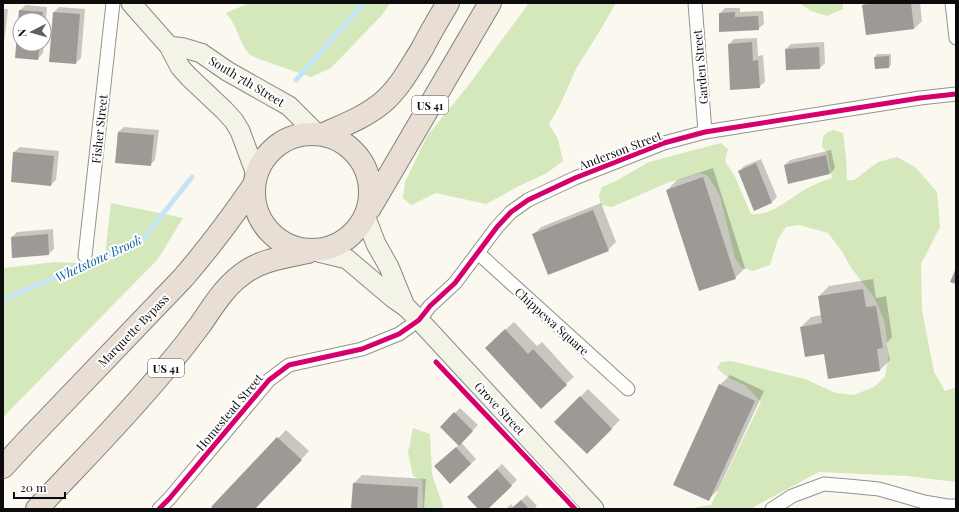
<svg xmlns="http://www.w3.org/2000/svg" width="959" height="512" font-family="'Playfair Display',serif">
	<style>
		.forest { fill: #d4e8bc }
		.shadow { fill: #0003 }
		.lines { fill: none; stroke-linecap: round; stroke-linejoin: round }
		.stream { stroke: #c5e5f5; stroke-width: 5 }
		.building { fill: #9d9a95 }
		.street-casing { stroke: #93928e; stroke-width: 15 }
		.secondary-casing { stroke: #8a8985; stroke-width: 21 }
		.highway-casing { stroke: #80807c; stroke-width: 24 }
		.street { stroke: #fefefd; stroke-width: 13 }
		.secondary { stroke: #f4f3e8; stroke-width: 19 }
		.highway { stroke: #e9ded4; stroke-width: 22 }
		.cycleway-casing { stroke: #fff; stroke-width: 8 }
		.cycleway { stroke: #d6006c; stroke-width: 5 }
		.labels { text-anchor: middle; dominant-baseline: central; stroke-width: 4; stroke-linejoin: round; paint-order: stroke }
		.shield { fill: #fff; stroke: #555; stroke-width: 1 }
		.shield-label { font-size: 11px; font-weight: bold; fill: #0c0c0c }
		.street-label { font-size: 12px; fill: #0c0c0c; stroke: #fff }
		.water-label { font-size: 13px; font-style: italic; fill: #13649f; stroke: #fff }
	</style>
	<rect width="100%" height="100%" fill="#faf8ef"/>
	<path class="forest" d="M 249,3 L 390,3 L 382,15 L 331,68 L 311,77 C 301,73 253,58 249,54 C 239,42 237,25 226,13 Z
		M 529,3 L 616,3 L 604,24 L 576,69 L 560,105 L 549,124 L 558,139 L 563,161 L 547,173 L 519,186 L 486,204 L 436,193 L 411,205 L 403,198 L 405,182 L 427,136 L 468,86 Z
		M 799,3 L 843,3 L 843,9 L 827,16 L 811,11 Z
		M 833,130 L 843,133 L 846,157 L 847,180 L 854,180 L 878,162 L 897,157 L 915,167 L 937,192 L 940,227 L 921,264 L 922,310 L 934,372 L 945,391 L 956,387 L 956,482 L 907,476 L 819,472 L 750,509 L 693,509 L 697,507 L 711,505 L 761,402 L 746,386 L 726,376 L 717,368 L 721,362 L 731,361 L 780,373 L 805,379 L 836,393 L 854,395 L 874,387 L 885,377 L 889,354 L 884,320 L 874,297 L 852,269 L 841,250 L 828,233 L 799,225 L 786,227 L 778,239 L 770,265 L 753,271 L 742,268 L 735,258 L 720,196 L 708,176 L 701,173 L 667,183 L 612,207 L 601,205 L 599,196 L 602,187 L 616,181 L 649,162 L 721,143 L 728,149 L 725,161 L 735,177 L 751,214 C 772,216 787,200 804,190 C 813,185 822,181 832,178 L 827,152 L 822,147 C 823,137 822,134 833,130 Z
		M 111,203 L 183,218 L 158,259 L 13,407 L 3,418 L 3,268 L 56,262 L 104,264 Z
		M 413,428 L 430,434 L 432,474 L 444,509 L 423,509 L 422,480 L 413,476 L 408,453 Z"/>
	<path class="shadow" d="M 866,3 L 920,3 L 922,21 L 914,29 L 863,5 Z
		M 26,5 L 47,7 L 44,44 L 44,20 L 20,20 L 20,44 L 44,44 L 43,53 L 38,59 L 16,57 L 20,10 Z
		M 59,7 L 85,9 L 81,58 L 76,63 L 54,12 Z
		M 725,8 L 740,8 L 740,12 L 763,11 L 764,24 L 758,29 L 720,13 Z
		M 3,9 L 8,9 L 4,43 L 3,44 Z
		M 757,38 L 758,56 L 763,55 L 765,82 L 759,87 L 729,44 L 734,39 Z
		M 824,42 L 825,63 L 820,68 L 786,49 L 791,44 Z
		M 877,54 L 891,54 L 891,65 L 889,67 L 876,68 L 875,57 Z
		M 124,127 L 159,130 L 155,160 L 150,165 L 116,162 L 118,132 Z
		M 20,147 L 59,151 L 56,180 L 51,185 L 14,152 Z
		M 831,150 L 835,168 L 830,174 L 785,165 L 790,160 Z
		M 761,159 L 777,197 L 772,202 L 755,209 L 739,171 L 744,166 Z
		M 713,168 L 745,268 L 735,278 L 667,190 L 677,180 Z
		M 601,203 L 616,242 L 608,250 L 533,235 L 541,227 Z
		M 53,229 L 54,249 L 49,254 L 12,237 L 17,232 Z
		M 873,279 L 876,298 L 886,296 L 892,337 L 887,343 L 890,360 L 880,370 L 824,353 L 801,327 L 811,317 L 822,315 L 819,296 L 829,286 Z
		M 514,322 L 537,346 L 542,342 L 574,377 L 566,384 L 494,340 Z
		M 730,375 L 764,391 L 718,490 L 708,500 L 720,385 Z
		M 588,389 L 620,420 L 587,453 L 556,422 Z
		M 460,408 L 478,425 L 461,442 L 476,459 L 471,464 L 441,461 L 459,445 L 441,427 Z
		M 286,430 L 309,451 L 254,509 L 215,509 L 213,507 Z
		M 502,464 L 517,480 L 487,509 L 480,509 L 468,497 Z
		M 362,475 L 426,479 L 424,509 L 352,509 L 354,483 Z
		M 527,495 L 537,506 L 534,509 L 506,509 L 511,504 L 513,507 Z"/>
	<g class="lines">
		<path class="stream" d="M 296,80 L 364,3
			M 3,300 L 143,239 L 192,177"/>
	</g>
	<path class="building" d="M 880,3 L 911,3 L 914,29 L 866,35 L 862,5 Z
		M 19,10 L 43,12 L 42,20 L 20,20 L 20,44 L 40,44 L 38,60 L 15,58 Z
		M 53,12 L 80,14 L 76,64 L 49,62 Z
		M 735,12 L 735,17 L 758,16 L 759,30 L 719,32 L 719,13 Z
		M 752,42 L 753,61 L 758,60 L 760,88 L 730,90 L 728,44 Z
		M 819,47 L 820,69 L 786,70 L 785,49 Z
		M 889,56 L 889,68 L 875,69 L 874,57 Z
		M 118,132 L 154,135 L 151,166 L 115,163 Z
		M 13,152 L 54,156 L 51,186 L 11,182 Z
		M 826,155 L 830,174 L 788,184 L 784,165 Z
		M 756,163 L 772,203 L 754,211 L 738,171 Z
		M 703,177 L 736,279 L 699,291 L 666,190 Z
		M 593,210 L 609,251 L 548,275 L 532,234 Z
		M 48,234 L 49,255 L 12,258 L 11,237 Z
		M 956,268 L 956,284 L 950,282 Z
		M 863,289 L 866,307 L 876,306 L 883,348 L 877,349 L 880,371 L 828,379 L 824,354 L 805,357 L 800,327 L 822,323 L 818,296 Z
		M 505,329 L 528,354 L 533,349 L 567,385 L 541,409 L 485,348 Z
		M 719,384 L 755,401 L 709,501 L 673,485 Z
		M 580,396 L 612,429 L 587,454 L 554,422 Z
		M 454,412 L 473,431 L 459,446 L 440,427 Z
		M 277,437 L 302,460 L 255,509 L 214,509 L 211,507 Z
		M 456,447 L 471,464 L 450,484 L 434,466 Z
		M 497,469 L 512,486 L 488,509 L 478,509 L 467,497 Z
		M 353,483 L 418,487 L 417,509 L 351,509 Z
		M 521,500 L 529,509 L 511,509 Z"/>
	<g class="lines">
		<defs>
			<path id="street" d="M 695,3 L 705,132
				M 952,3 L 956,38
				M 478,253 L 628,389
				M 85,256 L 113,3
				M 159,509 L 169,499 L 269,380 L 289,365 L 362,349 L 399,334 L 419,320 L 430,306 L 455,283 L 497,227 L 511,212 L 528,200 L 575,178 L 664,143 L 705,132 L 920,98 L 956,94
				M 772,509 L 792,496 L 824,484 L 848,486 L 879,489 L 924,502 L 947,506 L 956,506"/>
			<path id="secondary" d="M 131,3 L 169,46 L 180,67 L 189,77 L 224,110 L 234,121 L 240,131 L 256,174
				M 169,46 L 184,48 L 201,53 L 227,71 L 289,106 L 315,132
				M 366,218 L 376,244 L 389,267 L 405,306
				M 318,252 L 347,259 L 393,298 L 406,307 L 419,320 L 594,509"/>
			<path id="highway" d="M254 192a58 58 0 1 1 116 0a58 58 0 1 1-116 0Z
				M 324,134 C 344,125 365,117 382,103 C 399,89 410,68 422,49 C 430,33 439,18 448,3
				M 370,208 L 490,3
				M 3,467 L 25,443 L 183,278 C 209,248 232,217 254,185
				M 37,509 C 80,463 126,417 166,368 C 178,354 189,340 200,325 C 212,308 223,289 240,276 C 259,260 284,257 308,252"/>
		</defs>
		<use href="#street" class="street-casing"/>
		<use href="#secondary" class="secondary-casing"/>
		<use href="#highway" class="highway-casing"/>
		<use href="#street" class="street"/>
		<use href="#secondary" class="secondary"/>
		<use href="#highway" class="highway"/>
		<defs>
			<path id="cycleway" d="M 436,362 L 575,509
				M 159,509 L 169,499 L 269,380 L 289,365 L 362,349 L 399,334 L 419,320 L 430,306 L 455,283 L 497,227 L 511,212 L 528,200 L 575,178 L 664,143 L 705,132 L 920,98 L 956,94"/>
		</defs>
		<use href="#cycleway" class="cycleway-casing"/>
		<use href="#cycleway" class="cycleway"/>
	</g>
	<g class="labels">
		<g class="shield">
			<rect x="412" y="96" width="36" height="18" rx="3"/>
			<rect x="148" y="359" width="36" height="18" rx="3"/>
		</g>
		<g class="shield-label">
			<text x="430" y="105">US 41</text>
			<text x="166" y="368">US 41</text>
		</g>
		<g class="street-label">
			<text transform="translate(700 67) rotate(-95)">Garden Street</text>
			<text transform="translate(247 81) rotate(31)">South 7th Street</text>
			<text transform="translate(99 129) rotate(-84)">Fisher Street</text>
			<text transform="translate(620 150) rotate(-21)">Anderson Street</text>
			<text transform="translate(552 321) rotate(42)">Chippewa Square</text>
			<text transform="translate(133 330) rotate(-46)">Marquette Bypass</text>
			<text transform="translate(500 408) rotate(47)">Grove Street</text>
			<text transform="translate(229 412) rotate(-50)">Homestead Street</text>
		</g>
		<g class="water-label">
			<text transform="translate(98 258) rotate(-25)">Whetstone Brook</text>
		</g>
	</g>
	<rect width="959" height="512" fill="none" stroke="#0c0c0c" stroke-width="8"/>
	<g transform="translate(32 32) rotate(264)"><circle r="19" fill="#ffffff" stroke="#9e9e9e"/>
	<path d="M0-3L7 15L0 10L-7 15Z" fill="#5f5f5b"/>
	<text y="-6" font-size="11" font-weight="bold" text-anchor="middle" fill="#0c0c0c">N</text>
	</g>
	<path d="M14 492v6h51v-6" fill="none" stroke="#0c0c0c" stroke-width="2"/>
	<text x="20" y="492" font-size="12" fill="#0c0c0c" stroke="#ffffff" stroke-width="3" paint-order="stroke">20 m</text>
</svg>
